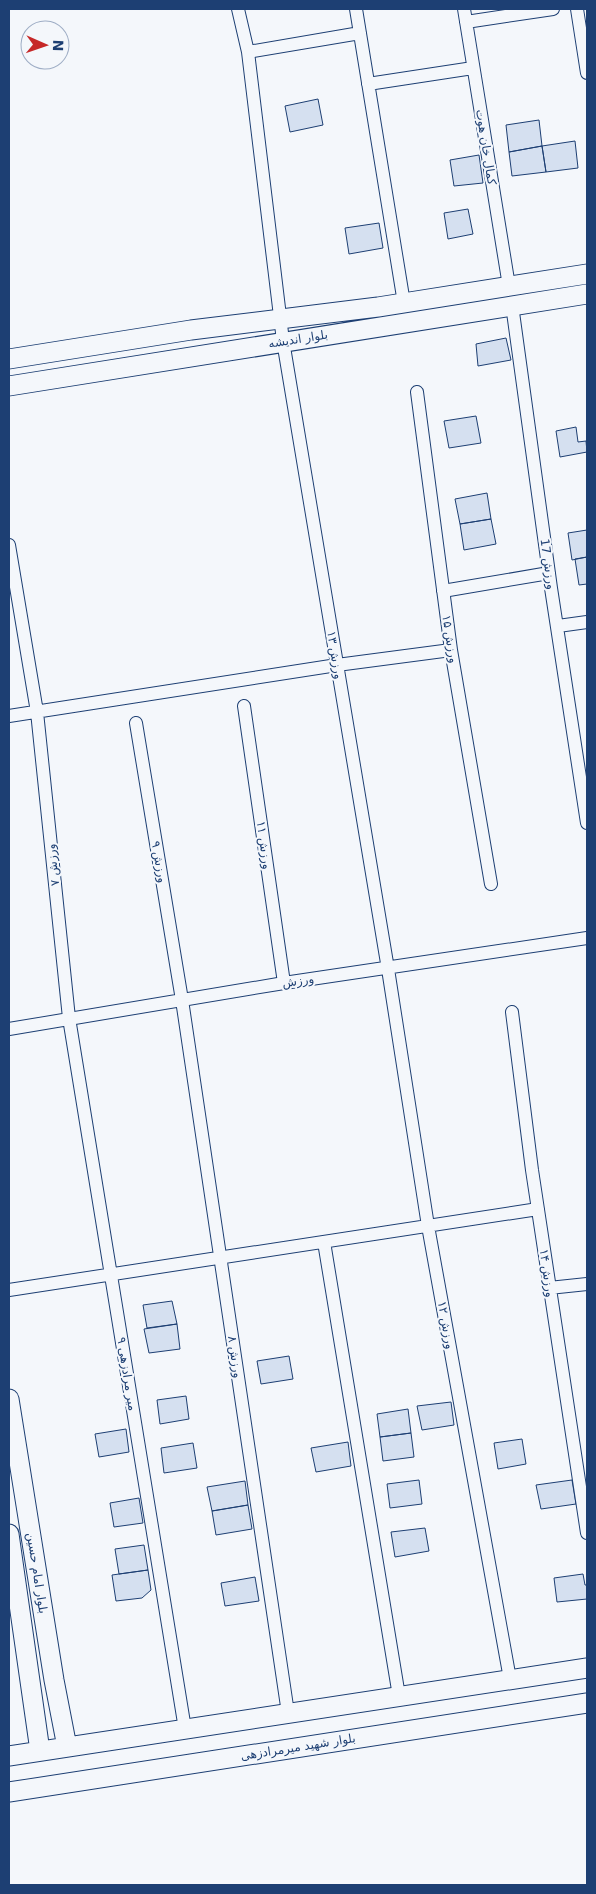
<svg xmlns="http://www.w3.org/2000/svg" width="596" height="1894" font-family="'DejaVu Sans',Vazirmatn,sans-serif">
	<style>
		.building { fill: #d5e0f0; stroke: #1d3f73 }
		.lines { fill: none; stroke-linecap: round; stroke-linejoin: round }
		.street-casing { stroke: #1d3f73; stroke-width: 14 }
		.secondary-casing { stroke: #1d3f73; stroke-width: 21 }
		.street { stroke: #f4f7fb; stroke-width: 12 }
		.secondary { stroke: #f4f7fb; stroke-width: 19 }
		.labels { text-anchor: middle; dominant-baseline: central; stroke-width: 4; stroke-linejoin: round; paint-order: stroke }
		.street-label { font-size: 12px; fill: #1d3f73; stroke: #f4f7fb }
	</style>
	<rect width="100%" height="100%" fill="#f4f7fb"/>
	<path class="building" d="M 318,99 L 323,125 L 290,132 L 285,106 Z
		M 539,120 L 542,146 L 509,152 L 506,125 Z
		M 575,141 L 578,168 L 546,172 L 542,146 Z
		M 542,146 L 546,172 L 512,176 L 509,152 Z
		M 479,155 L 483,183 L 454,186 L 450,160 Z
		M 468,209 L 473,234 L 448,239 L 444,213 Z
		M 379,223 L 383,248 L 349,254 L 345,228 Z
		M 506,338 L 511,360 L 478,366 L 476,344 Z
		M 476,416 L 481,443 L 449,448 L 444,421 Z
		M 576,427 L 578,442 L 586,441 L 587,452 L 560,457 L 556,431 Z
		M 487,493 L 491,519 L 460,524 L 455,499 Z
		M 491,519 L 496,544 L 464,550 L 460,524 Z
		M 587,530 L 587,557 L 572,560 L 568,533 Z
		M 587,557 L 587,584 L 579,585 L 575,559 Z
		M 172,1301 L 177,1324 L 147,1328 L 143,1305 Z
		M 177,1324 L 180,1349 L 149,1353 L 144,1329 Z
		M 289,1356 L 293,1379 L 261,1384 L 257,1361 Z
		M 186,1396 L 189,1419 L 160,1424 L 157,1400 Z
		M 451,1402 L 454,1425 L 422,1430 L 417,1406 Z
		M 408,1409 L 411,1433 L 380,1437 L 377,1414 Z
		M 126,1429 L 129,1452 L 99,1457 L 95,1434 Z
		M 411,1433 L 414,1457 L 383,1461 L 380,1437 Z
		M 522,1439 L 526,1464 L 498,1469 L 494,1443 Z
		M 348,1442 L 351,1466 L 316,1472 L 311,1448 Z
		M 193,1443 L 197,1468 L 164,1473 L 161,1448 Z
		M 419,1480 L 422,1504 L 390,1508 L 387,1484 Z
		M 572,1480 L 576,1504 L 541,1509 L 536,1485 Z
		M 245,1481 L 248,1505 L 212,1511 L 207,1487 Z
		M 139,1498 L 143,1523 L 114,1527 L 110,1503 Z
		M 248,1505 L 252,1529 L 216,1535 L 212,1511 Z
		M 425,1528 L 429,1551 L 395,1557 L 391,1532 Z
		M 144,1545 L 148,1570 L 119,1574 L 115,1549 Z
		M 148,1570 L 151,1590 L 142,1598 L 116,1601 L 112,1575 Z
		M 583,1574 L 585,1585 L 587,1585 L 587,1599 L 557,1602 L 554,1578 Z
		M 255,1577 L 259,1601 L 225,1606 L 221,1583 Z"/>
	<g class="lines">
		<defs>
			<path id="street" d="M 238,9 L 248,52 L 283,341 L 388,969 L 428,1226 L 510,1679
				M 356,9 L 404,303
				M 464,9 L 509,286
				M 577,9 L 587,73
				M 466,22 L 553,9
				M 248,52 L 360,33
				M 368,84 L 473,68
				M 512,305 L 551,588 L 587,823
				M 417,392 L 451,650 L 491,884
				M 9,545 L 37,712 L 69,1018 L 185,1729
				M 443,591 L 549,573
				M 558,626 L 587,622
				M 244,706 L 284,983
				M 9,716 L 337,665 L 451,650
				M 136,723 L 182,1000 L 288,1713
				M 512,1012 L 532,1170 L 587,1533
				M 9,1029 L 284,983 L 587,938
				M 324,1242 L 399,1696
				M 549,1288 L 587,1284
				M 9,1290 L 538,1209"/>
			<path id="secondary" d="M 9,359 L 191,330 L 378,307 L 587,274
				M 9,386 L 587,294
				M 9,1399 L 54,1680 L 67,1747
				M 9,1534 L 40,1751
				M 9,1756 L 587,1668
				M 9,1792 L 587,1703"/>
		</defs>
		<use href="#street" class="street-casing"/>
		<use href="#secondary" class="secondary-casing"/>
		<use href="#street" class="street"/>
		<use href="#secondary" class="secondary"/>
	</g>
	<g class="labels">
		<g class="street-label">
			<text transform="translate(486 147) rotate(81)">کمال خان هوت</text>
			<text transform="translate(298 339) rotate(-9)">بلوار اندیشه</text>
			<text transform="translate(548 564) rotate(82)">ورزش 17</text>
			<text transform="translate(450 639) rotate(81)">ورزش ۱۵</text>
			<text transform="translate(335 655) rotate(81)">ورزش ۱۳</text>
			<text transform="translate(264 845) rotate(82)">ورزش ۱۱</text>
			<text transform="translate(159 862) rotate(80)">ورزش ۹</text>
			<text transform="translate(53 865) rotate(-96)">ورزش ۷</text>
			<text transform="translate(298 981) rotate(-8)">ورزش</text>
			<text transform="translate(547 1273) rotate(82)">ورزش ۱۴</text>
			<text transform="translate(446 1325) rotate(80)">ورزش ۱۲</text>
			<text transform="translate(235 1357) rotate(82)">ورزش ۸</text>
			<text transform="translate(127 1374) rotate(81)">میر مرادزهی ۹</text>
			<text transform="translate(37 1573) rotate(81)">بلوار امام حسین</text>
			<text transform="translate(298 1747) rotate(-9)">بلوار شهید میرمرادزهی</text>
		</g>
	</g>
	<rect width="596" height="1894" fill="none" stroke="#1d3f73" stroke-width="20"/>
	<g transform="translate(45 45) rotate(92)"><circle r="24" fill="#f4f7fb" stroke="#9eadc5"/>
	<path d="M0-4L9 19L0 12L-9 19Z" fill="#c62828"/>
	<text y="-8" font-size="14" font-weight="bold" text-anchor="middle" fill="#1d3f73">N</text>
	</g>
</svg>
